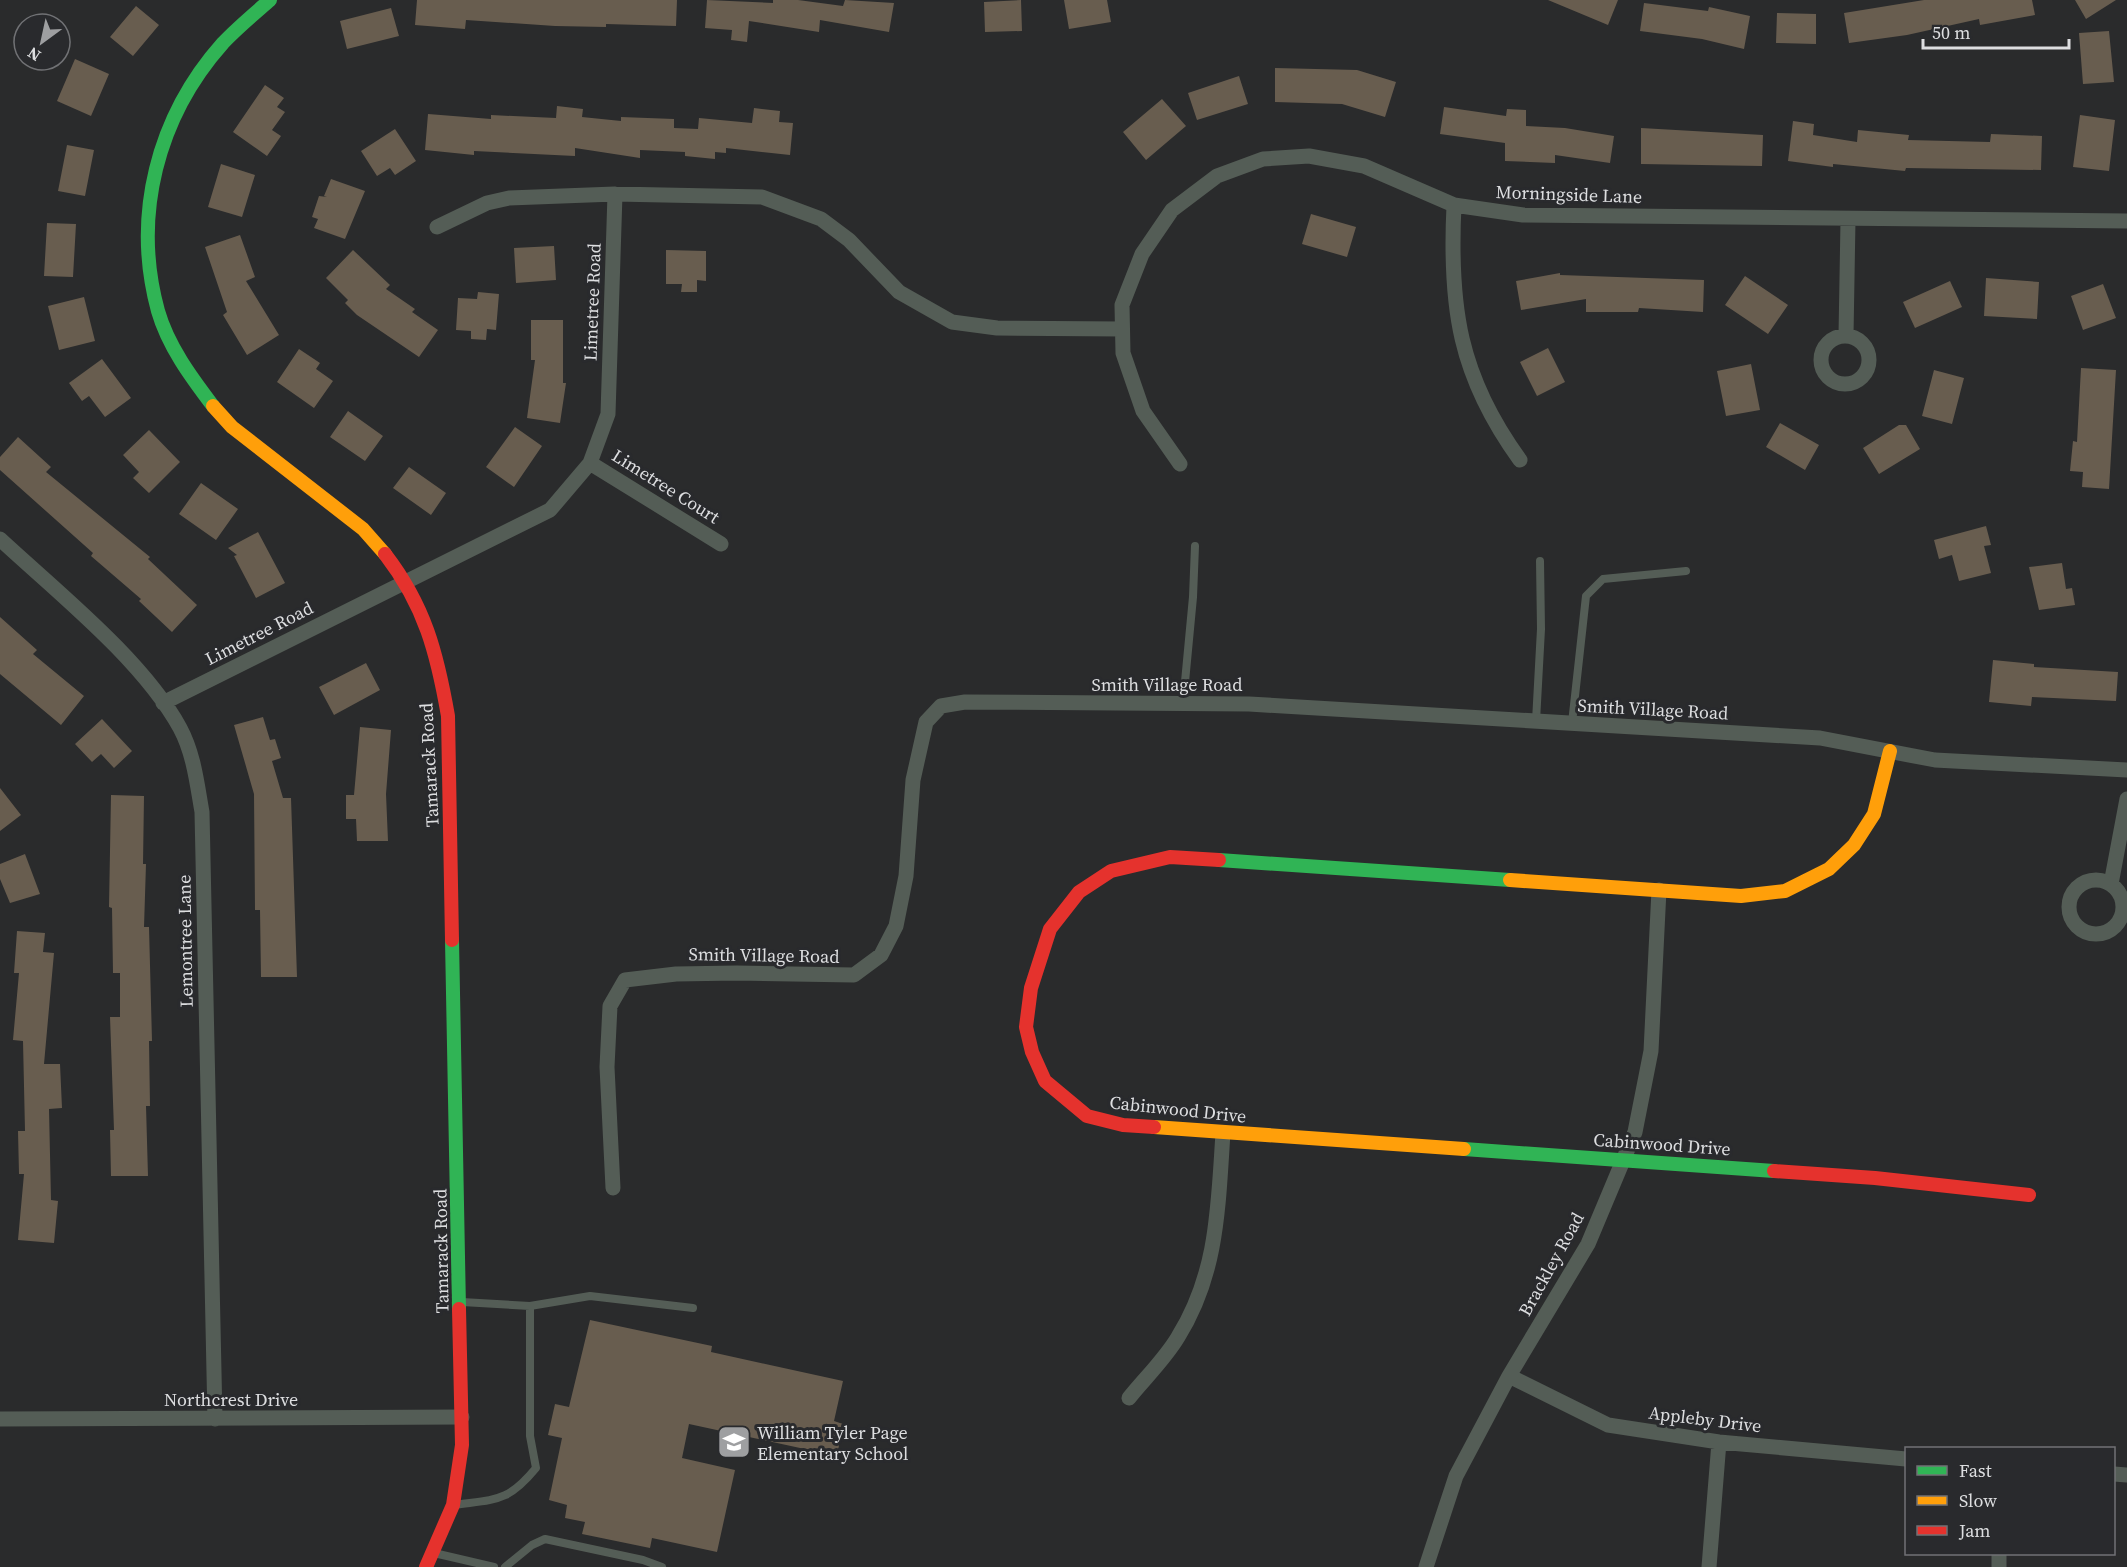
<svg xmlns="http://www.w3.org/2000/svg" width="2127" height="1567" font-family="'Source Serif 4',serif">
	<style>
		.building { fill: #685d4f }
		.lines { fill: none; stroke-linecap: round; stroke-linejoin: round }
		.lane { stroke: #545d56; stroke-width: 8 }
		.street { stroke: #545d56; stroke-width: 15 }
		.fast { stroke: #30b455; stroke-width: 14 }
		.slow { stroke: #ff9f0a; stroke-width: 14 }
		.jam { stroke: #e5322d; stroke-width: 14 }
		.labels { text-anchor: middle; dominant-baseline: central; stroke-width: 6; stroke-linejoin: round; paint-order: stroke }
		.street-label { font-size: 18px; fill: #dddee0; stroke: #292a2d }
		.poi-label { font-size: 18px; fill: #dddee0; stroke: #292a2d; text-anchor: start }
	</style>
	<rect width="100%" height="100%" fill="#2a2b2c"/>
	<path class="building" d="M 417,0 L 677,0 L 676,26 L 606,24 L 606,27 L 555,26 L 466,20 L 465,29 L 415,25 Z
		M 707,0 L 773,3 L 773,0 L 798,0 L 843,6 L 845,0 L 894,3 L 889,32 L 820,20 L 819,32 L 749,21 L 747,42 L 731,40 L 732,30 L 705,28 Z
		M 1021,0 L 1022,31 L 985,32 L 984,2 Z
		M 1064,0 L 1107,0 L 1111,22 L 1069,29 Z
		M 1548,0 L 1618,0 L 1608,25 Z
		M 1924,0 L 2032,0 L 2035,15 L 1980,25 L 1979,19 L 1907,35 L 1849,43 L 1844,13 Z
		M 2075,0 L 2116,0 L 2086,19 Z
		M 1644,3 L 1708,11 L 1709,7 L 1750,16 L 1744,49 L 1702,39 L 1640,31 Z
		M 136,6 L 159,25 L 133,56 L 110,37 Z
		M 391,8 L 399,36 L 347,49 L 340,21 Z
		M 1777,13 L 1816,14 L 1816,44 L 1776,43 Z
		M 2109,31 L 2114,82 L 2083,84 L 2079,33 Z
		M 75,59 L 109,74 L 91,116 L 57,101 Z
		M 1275,68 L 1357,70 L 1396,82 L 1385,117 L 1342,104 L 1275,102 Z
		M 1239,76 L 1248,104 L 1197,120 L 1188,93 Z
		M 265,85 L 284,98 L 277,107 L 285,112 L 272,130 L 281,136 L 267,156 L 233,132 Z
		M 1162,99 L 1186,126 L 1146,160 L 1123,132 Z
		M 557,106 L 583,109 L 582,117 L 621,121 L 621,117 L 674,119 L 674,128 L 698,129 L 699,118 L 752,123 L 754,108 L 780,111 L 779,122 L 793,123 L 790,155 L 726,148 L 726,153 L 715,152 L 715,159 L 685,156 L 685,152 L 640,150 L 640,158 L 575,148 L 575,156 L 474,151 L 474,155 L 425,150 L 428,114 L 491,119 L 491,115 L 556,118 Z
		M 1444,107 L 1506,116 L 1507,109 L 1526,110 L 1526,126 L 1565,128 L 1614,136 L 1610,163 L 1555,155 L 1555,163 L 1505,161 L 1505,143 L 1440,134 Z
		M 2080,115 L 2115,120 L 2109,171 L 2073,167 Z
		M 1793,121 L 1814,124 L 1813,135 L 1857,142 L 1858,130 L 1909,135 L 1908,140 L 1990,142 L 1991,134 L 2042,136 L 2041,170 L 1906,168 L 1905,171 L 1833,164 L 1833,167 L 1788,161 Z
		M 1641,128 L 1763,135 L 1762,166 L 1641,164 Z
		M 395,129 L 416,161 L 395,175 L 390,168 L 377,176 L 361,151 Z
		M 67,145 L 94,150 L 85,196 L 58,191 Z
		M 221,164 L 255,175 L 242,217 L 208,207 Z
		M 331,179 L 365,191 L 345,239 L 314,228 L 318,219 L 312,217 L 319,196 L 327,197 L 324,196 Z
		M 1311,214 L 1356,227 L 1347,257 L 1302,244 Z
		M 47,223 L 76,224 L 73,277 L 44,276 Z
		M 240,235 L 255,277 L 246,281 L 279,335 L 247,355 L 223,315 L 227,312 L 205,247 Z
		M 554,246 L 556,280 L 516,283 L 514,248 Z
		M 353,250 L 390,285 L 386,289 L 415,309 L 412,312 L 438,330 L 419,357 L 357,315 L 345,303 L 348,300 L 326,278 Z
		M 666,250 L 706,251 L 706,281 L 697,280 L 697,292 L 681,292 L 682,284 L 666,284 Z
		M 1560,273 L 1560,275 L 1704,280 L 1703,312 L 1639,308 L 1638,312 L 1586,312 L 1586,299 L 1521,310 L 1516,281 Z
		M 1745,276 L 1788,305 L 1768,334 L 1725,305 Z
		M 1986,278 L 2039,282 L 2037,319 L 1984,316 Z
		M 1950,281 L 1962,307 L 1915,328 L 1903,302 Z
		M 2103,284 L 2116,318 L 2083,330 L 2071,296 Z
		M 478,292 L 499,294 L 496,330 L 487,329 L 486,340 L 471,339 L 471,331 L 456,330 L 458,298 L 477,299 Z
		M 84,297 L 95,341 L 59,350 L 48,306 Z
		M 531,320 L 563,320 L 563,383 L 566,383 L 560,423 L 527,418 L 535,360 L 531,360 Z
		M 1548,348 L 1565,382 L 1537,396 L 1520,362 Z
		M 299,349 L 320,363 L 316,369 L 333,381 L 314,408 L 277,382 Z
		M 102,359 L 131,398 L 105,417 L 89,396 L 82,401 L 69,383 Z
		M 1751,364 L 1760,410 L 1726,416 L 1717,371 Z
		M 2081,368 L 2116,370 L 2109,489 L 2082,487 L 2083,472 L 2070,471 L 2073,441 L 2077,442 Z
		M 1934,370 L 1964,378 L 1952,424 L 1922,416 Z
		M 348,411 L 383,436 L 365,461 L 330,437 Z
		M 1780,423 L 1819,445 L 1805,470 L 1766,447 Z
		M 1899,425 L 1906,425 L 1920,449 L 1879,474 L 1863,448 Z
		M 515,427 L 542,446 L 514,487 L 486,467 Z
		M 149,430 L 180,462 L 149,493 L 133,478 L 139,472 L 123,455 Z
		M 18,437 L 51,467 L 46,472 L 150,557 L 148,559 L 197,605 L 172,632 L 139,601 L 141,599 L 91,556 L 93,553 L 0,470 L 0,457 Z
		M 409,467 L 446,493 L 431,515 L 393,488 Z
		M 201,483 L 238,509 L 216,540 L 179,514 Z
		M 1986,526 L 1991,545 L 1984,546 L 1991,573 L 1959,581 L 1952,555 L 1939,559 L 1934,540 Z
		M 258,532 L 285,583 L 256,598 L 234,556 L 237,555 L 228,548 Z
		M 2062,563 L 2066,589 L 2072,588 L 2075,605 L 2039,610 L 2029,567 Z
		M 0,617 L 37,650 L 33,654 L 84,696 L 61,725 L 0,674 Z
		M 1993,660 L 2034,664 L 2034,667 L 2118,672 L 2116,701 L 2032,697 L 2031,706 L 1989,702 Z
		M 366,663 L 380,690 L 334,715 L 319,687 Z
		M 263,717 L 270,740 L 275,739 L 281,758 L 272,761 L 283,798 L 291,798 L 297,977 L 261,977 L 260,910 L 255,910 L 254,794 L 234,725 Z
		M 102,719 L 132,751 L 114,768 L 101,754 L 92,762 L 75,744 Z
		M 360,727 L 391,730 L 386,794 L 388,841 L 357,841 L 356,819 L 346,819 L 346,795 L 354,795 Z
		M 0,788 L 21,815 L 0,831 Z
		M 111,795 L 144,796 L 143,864 L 146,864 L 144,927 L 149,927 L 152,1041 L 149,1041 L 150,1106 L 146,1106 L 148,1176 L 111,1176 L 110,1130 L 114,1130 L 110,1017 L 120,1017 L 120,973 L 113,973 L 112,908 L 109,907 Z
		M 25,854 L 40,894 L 10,903 L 0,879 L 0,864 Z
		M 17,931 L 45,933 L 43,952 L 54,953 L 44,1064 L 60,1064 L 62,1108 L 49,1109 L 51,1200 L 58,1201 L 54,1243 L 18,1240 L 24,1174 L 19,1174 L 18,1131 L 25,1131 L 23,1041 L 13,1040 L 19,973 L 14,973 Z
		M 590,1320 L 712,1346 L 711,1352 L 843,1381 L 834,1421 L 843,1424 L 837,1456 L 689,1424 L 682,1458 L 735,1470 L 717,1552 L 652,1538 L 650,1548 L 582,1534 L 585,1522 L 565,1518 L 567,1505 L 549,1500 L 562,1438 L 548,1435 L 555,1404 L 569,1407 Z"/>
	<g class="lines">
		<path class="lane" d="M 1183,703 L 1193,597 L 1195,546
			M 1536,721 L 1541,629 L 1540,561
			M 1572,723 L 1586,596 L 1603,579 L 1686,571
			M 462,1302 L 530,1306 L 590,1296 L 693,1308
			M 455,1505 C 497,1499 508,1502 536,1468 L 530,1436 L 530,1306
			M 434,1553 L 494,1567
			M 505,1567 L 532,1545 L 545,1539 L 643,1560 L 662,1567"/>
		<path class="street" d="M 1454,205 C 1449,307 1459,376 1520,460
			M 437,227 L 487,203 L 509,198 L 615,194 L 762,197 L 821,219 L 849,240 L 899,292 L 952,322 L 997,328 L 1122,329
			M 1846,336 L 1848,220
			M1821 360a24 24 0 1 1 48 0a24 24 0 1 1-48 0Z
			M 590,463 L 721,544
			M 1180,464 L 1143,411 L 1123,353 L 1122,305 L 1142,254 L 1172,210 L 1217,176 L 1263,159 L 1309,156 L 1364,166 L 1454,205 L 1523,215 L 2127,221
			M 0,539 C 57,592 143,660 180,728 C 194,754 197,784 202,812 L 215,1419
			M 163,703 L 550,510 L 590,463 L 608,414 L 615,194
			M2069 907a27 27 0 1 1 54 0a27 27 0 1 1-54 0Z
			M 2111,884 L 2127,799
			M 613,1188 L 607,1067 L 610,1006 L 625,980 L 676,974 L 737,973 L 854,975 L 881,955 L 896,926 L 906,876 L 913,780 L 926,722 L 941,706 L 965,702 L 1249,704 L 1820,738 L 1935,760 L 2127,770
			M 1509,1376 L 1608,1425 L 1719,1442 L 1906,1459
			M 1129,1398 C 1145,1378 1165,1359 1178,1337 C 1218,1273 1218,1206 1223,1133
			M 0,1419 L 462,1417
			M 2114,1474 L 2127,1475
			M 1426,1567 L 1456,1476 L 1509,1376 L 1588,1244 L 1635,1132 L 1651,1051 L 1659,890
			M 1709,1567 L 1719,1442
			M 1999,1567 L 1999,1554"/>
		<path class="fast" d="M 213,406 C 191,377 168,346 158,311 C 132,216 157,117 223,43 C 237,28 254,14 270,0
			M 1219,860 L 1510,880
			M 452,940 L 459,1309
			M 1464,1149 L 1774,1171"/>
		<path class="slow" d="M 213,406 L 232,427 L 363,529 L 385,554
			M 1510,880 L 1741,896 L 1785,891 L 1829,869 L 1854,845 L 1874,814 L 1890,751
			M 1154,1127 L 1464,1149"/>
		<path class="jam" d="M 385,554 C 425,606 437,653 448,716 L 452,940
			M 1154,1127 L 1123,1125 L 1087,1116 L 1045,1081 L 1032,1052 L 1026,1027 L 1031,988 L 1050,929 L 1079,892 L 1111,871 L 1170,857 L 1219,860
			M 1774,1171 L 1875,1178 L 2029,1195
			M 426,1567 L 453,1505 L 462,1445 L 459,1309"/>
	</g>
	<defs>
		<symbol id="school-square" viewBox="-11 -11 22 22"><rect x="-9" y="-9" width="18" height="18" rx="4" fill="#9e9fa1" stroke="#292a2d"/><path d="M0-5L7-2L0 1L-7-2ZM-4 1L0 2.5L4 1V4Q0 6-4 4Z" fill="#fff"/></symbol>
	</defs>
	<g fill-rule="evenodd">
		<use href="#school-square" x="715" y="1423" width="38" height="38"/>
	</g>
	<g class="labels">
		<g class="street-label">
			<text transform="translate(1569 194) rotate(2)">Morningside Lane</text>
			<text transform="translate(592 302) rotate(-88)">Limetree Road</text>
			<text transform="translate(666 486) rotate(32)">Limetree Court</text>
			<text transform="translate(259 633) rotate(-27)">Limetree Road</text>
			<text x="1167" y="684">Smith Village Road</text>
			<text transform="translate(1653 709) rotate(3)">Smith Village Road</text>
			<text transform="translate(429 765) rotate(-93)">Tamarack Road</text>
			<text transform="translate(185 941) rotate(-91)">Lemontree Lane</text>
			<text transform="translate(764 955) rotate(1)">Smith Village Road</text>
			<text transform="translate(1178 1109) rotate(6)">Cabinwood Drive</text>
			<text transform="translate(1662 1144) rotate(4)">Cabinwood Drive</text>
			<text transform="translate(441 1251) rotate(-91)">Tamarack Road</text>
			<text transform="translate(1551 1264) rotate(-61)">Brackley Road</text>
			<text x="231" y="1399">Northcrest Drive</text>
			<text transform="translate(1705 1419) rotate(7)">Appleby Drive</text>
		</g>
		<g class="poi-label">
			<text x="757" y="1432">William Tyler Page<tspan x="757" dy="21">Elementary School</tspan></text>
		</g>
	</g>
	<rect x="1905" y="1447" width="210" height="108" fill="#292a2d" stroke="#717275" stroke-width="1.5"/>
	<rect x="1917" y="1466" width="30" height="9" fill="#30b455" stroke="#717275" stroke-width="1.5"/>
	<text x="1959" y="1477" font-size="18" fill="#dddee0">Fast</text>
	<rect x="1917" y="1496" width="30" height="9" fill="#ff9f0a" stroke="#717275" stroke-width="1.5"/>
	<text x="1959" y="1507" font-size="18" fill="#dddee0">Slow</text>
	<rect x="1917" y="1526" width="30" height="9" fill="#e5322d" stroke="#717275" stroke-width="1.5"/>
	<text x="1959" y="1537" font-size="18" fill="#dddee0">Jam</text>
	<g transform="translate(42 42) rotate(213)"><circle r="28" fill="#292a2d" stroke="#717275" stroke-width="1.5"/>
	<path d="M0-4.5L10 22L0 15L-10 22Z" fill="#9e9fa1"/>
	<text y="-9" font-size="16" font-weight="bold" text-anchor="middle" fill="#dddee0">N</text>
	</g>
	<path d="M1923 39v9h146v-9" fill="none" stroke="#dddee0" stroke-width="3"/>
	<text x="1932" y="39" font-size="18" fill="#dddee0" stroke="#292a2d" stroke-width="4.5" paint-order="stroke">50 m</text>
</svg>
